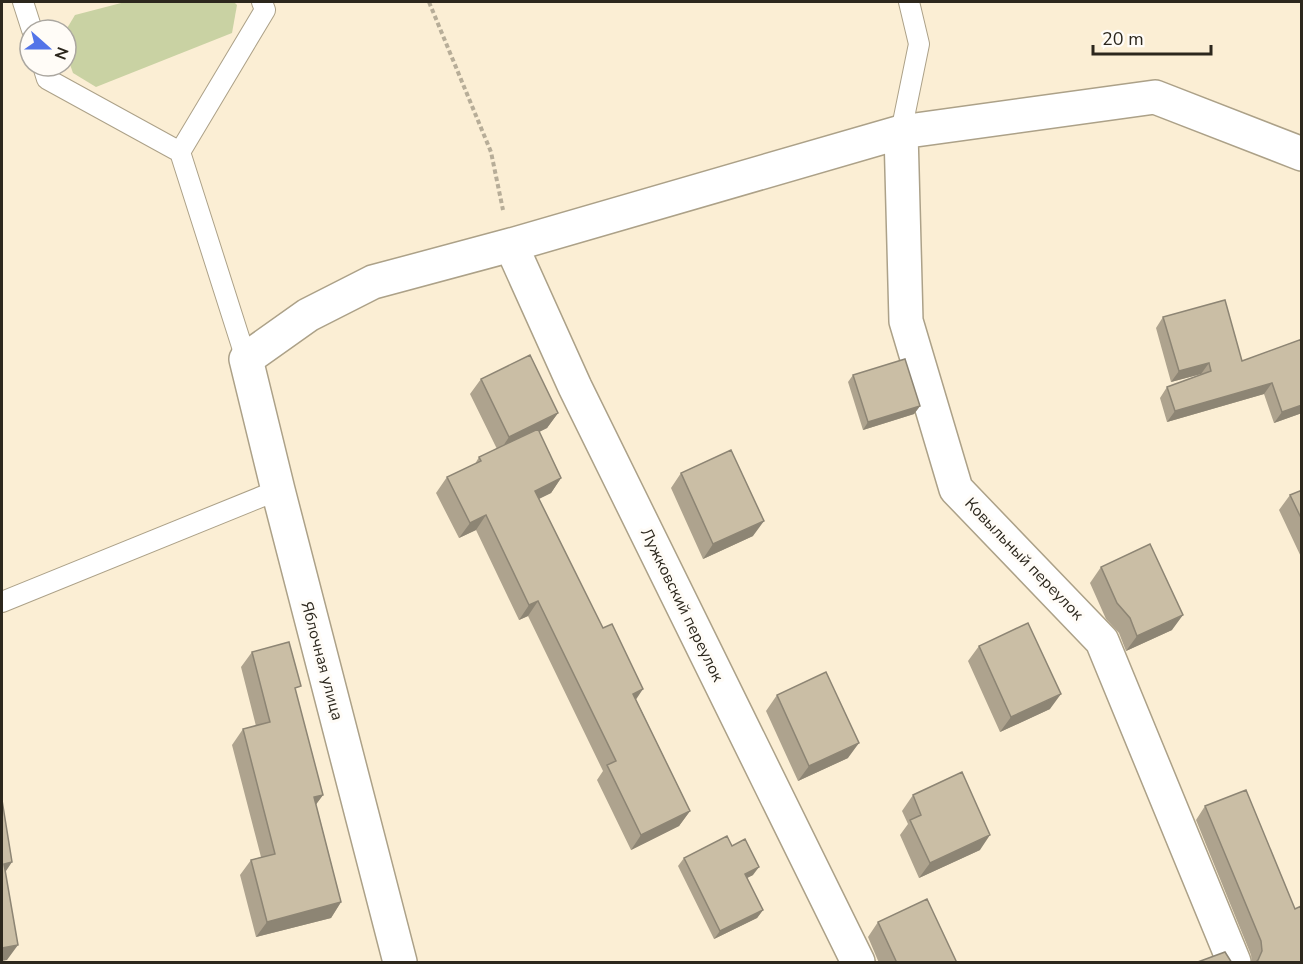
<svg xmlns="http://www.w3.org/2000/svg" width="1303" height="964" font-family="'Nunito Sans',sans-serif">
	<style>
		.green { fill: #c9d2a3 }
		.lines { fill: none; stroke-linecap: round; stroke-linejoin: round }
		.lane-casing { stroke: #aca188; stroke-width: 22 }
		.street-casing { stroke: #aca188; stroke-width: 36 }
		.path { stroke: #b7ad98; stroke-width: 4; stroke-dasharray: 4.5 3; stroke-linecap: butt }
		.lane { stroke: #fff; stroke-width: 20 }
		.street { stroke: #fff; stroke-width: 33 }
		.wall { fill: #aea38e }
		.shaded-wall { fill: #8d8574 }
		.building { fill: #cabea5; stroke: #8d8574; stroke-width: 1.5 }
		.labels { text-anchor: middle; dominant-baseline: central; stroke-width: 6; stroke-linejoin: round; paint-order: stroke }
		.street-label { font-size: 16px; fill: #2c271d; stroke: #fffcf7 }
	</style>
	<rect width="100%" height="100%" fill="#fbeed4"/>
	<path class="green" d="M 125,2 L 234,2 L 237,5 L 232,33 L 96,87 L 73,73 L 66,53 L 66,30 L 75,15 Z"/>
	<g class="lines">
		<defs>
			<path id="lane" d="M 23,2 L 32,30
				M 43,66 L 47,79 L 180,152 L 246,359
				M 901,132 L 919,44 L 909,2
				M 180,152 L 265,10 L 262,2
				M 2,602 L 278,490"/>
			<path id="street" d="M 901,132 L 906,321 L 956,489 L 1102,641 L 1234,962
				M 511,245 L 575,387 L 858,962
				M 400,962 L 278,490 L 246,359 L 308,315 L 373,282 L 511,245 L 901,132 L 1155,97 L 1302,154"/>
		</defs>
		<use href="#lane" class="lane-casing"/>
		<use href="#street" class="street-casing"/>
		<path class="path" d="M 429,2 L 491,152 L 503,210"/>
		<use href="#lane" class="lane"/>
		<use href="#street" class="street"/>
	</g>
	<path class="wall" d="M 1163,317 L 1242,361 L 1302,339 L 1302,413 L 1274,423 L 1264,394 L 1167,422 L 1160,398 L 1167,387 L 1202,375 L 1201,374 L 1171,382 L 1156,328 Z
		M 853,375 L 920,406 L 914,414 L 863,430 L 848,382 Z
		M 481,379 L 558,413 L 547,428 L 539,432 L 561,478 L 551,493 L 539,499 L 690,811 L 679,826 L 631,850 L 597,780 L 603,771 L 528,616 L 519,620 L 476,530 L 459,538 L 436,493 L 447,477 L 475,464 L 479,457 L 497,449 L 470,394 Z
		M 681,473 L 753,536 L 703,559 L 671,488 Z
		M 1302,490 L 1302,559 L 1279,510 L 1290,495 Z
		M 1101,567 L 1172,630 L 1126,651 L 1119,633 L 1106,619 L 1090,583 Z
		M 979,646 L 1050,709 L 1000,732 L 968,661 Z
		M 252,652 L 296,692 L 323,795 L 316,804 L 341,902 L 331,918 L 256,937 L 240,875 L 251,860 L 261,857 L 232,745 L 243,729 L 256,726 L 241,667 Z
		M 777,695 L 848,758 L 798,781 L 766,711 Z
		M 913,795 L 980,850 L 919,878 L 900,835 L 908,824 L 902,811 Z
		M 1205,806 L 1295,909 L 1302,963 L 1252,963 L 1251,955 L 1196,820 Z
		M 684,858 L 753,875 L 747,878 L 763,910 L 757,918 L 714,939 L 678,866 Z
		M 878,922 L 957,963 L 879,963 L 868,937 Z"/>
	<path class="shaded-wall" d="M 1209,363 L 1201,374 L 1171,382 L 1179,371 Z
		M 1272,383 L 1264,394 L 1167,422 L 1175,411 Z
		M 1302,405 L 1302,413 L 1274,423 L 1282,412 Z
		M 920,406 L 914,414 L 863,430 L 868,422 Z
		M 558,413 L 547,428 L 499,452 L 509,437 Z
		M 561,478 L 551,493 L 524,506 L 535,491 Z
		M 486,515 L 476,530 L 459,538 L 470,523 Z
		M 764,521 L 753,536 L 703,559 L 713,544 Z
		M 538,601 L 528,616 L 519,620 L 529,605 Z
		M 1183,615 L 1172,630 L 1126,651 L 1137,636 Z
		M 643,689 L 633,704 L 633,694 Z
		M 1061,694 L 1050,709 L 1000,732 L 1011,717 Z
		M 859,743 L 848,758 L 798,781 L 809,766 Z
		M 323,795 L 312,810 L 314,797 Z
		M 690,811 L 679,826 L 631,850 L 641,835 Z
		M 990,835 L 980,850 L 919,878 L 930,863 Z
		M 12,862 L 2,877 L 4,864 Z
		M 759,867 L 753,875 L 739,882 L 745,874 Z
		M 341,902 L 331,918 L 256,937 L 267,922 Z
		M 763,910 L 757,918 L 714,939 L 720,931 Z
		M 18,945 L 7,960 L 2,961 L 2,948 Z"/>
	<path class="building" d="M 1225,300 L 1242,361 L 1302,339 L 1302,405 L 1282,412 L 1272,383 L 1175,411 L 1167,387 L 1211,371 L 1209,363 L 1179,371 L 1163,317 Z
		M 530,355 L 558,413 L 509,437 L 481,379 Z
		M 905,359 L 920,406 L 868,422 L 853,375 Z
		M 538,429 L 561,478 L 535,491 L 603,628 L 612,624 L 643,689 L 633,694 L 690,811 L 641,835 L 607,765 L 616,761 L 538,601 L 529,605 L 486,515 L 470,523 L 447,477 L 481,461 L 479,457 Z
		M 731,450 L 764,521 L 713,544 L 681,473 Z
		M 1302,490 L 1302,520 L 1290,495 Z
		M 1150,544 L 1183,615 L 1137,636 L 1130,618 L 1117,603 L 1101,567 Z
		M 1028,623 L 1061,694 L 1011,717 L 979,646 Z
		M 289,642 L 301,686 L 295,688 L 323,795 L 314,797 L 341,902 L 267,922 L 251,860 L 275,854 L 243,729 L 270,722 L 252,652 Z
		M 826,672 L 859,743 L 809,766 L 777,695 Z
		M 962,772 L 990,835 L 930,863 L 910,820 L 921,815 L 913,795 Z
		M 1246,790 L 1295,909 L 1301,906 L 1302,909 L 1302,963 L 1255,963 L 1258,960 L 1262,951 L 1261,941 L 1205,806 Z
		M 2,800 L 12,862 L 4,864 L 18,945 L 2,948 Z
		M 727,836 L 732,846 L 745,839 L 759,867 L 745,874 L 763,910 L 720,931 L 684,858 Z
		M 927,899 L 957,963 L 897,963 L 878,922 Z
		M 1225,952 L 1232,963 L 1195,963 Z"/>
	<g class="labels">
		<g class="street-label">
			<text transform="translate(1024 559) rotate(46)">Ковыльный переулок</text>
			<text transform="translate(682 605) rotate(64)">Лужковский переулок</text>
			<text transform="translate(322 661) rotate(75)">Яблочная улица</text>
		</g>
	</g>
	<rect width="1303" height="964" fill="none" stroke="#2c271d" stroke-width="6"/>
	<g transform="translate(48 48) rotate(111)"><circle r="28" fill="#fffcf7" stroke="#aba7a0" stroke-width="1.5"/>
	<path d="M0-4.5L10 22L0 15L-10 22Z" fill="#5374e8"/>
	<text y="-9" font-size="16" font-weight="bold" text-anchor="middle" fill="#2c271d">N</text>
	</g>
	<path d="M1093 45v9h118v-9" fill="none" stroke="#2c271d" stroke-width="3"/>
	<text x="1102" y="45" font-size="18" fill="#2c271d" stroke="#fffcf7" stroke-width="4.5" paint-order="stroke">20 m</text>
</svg>
